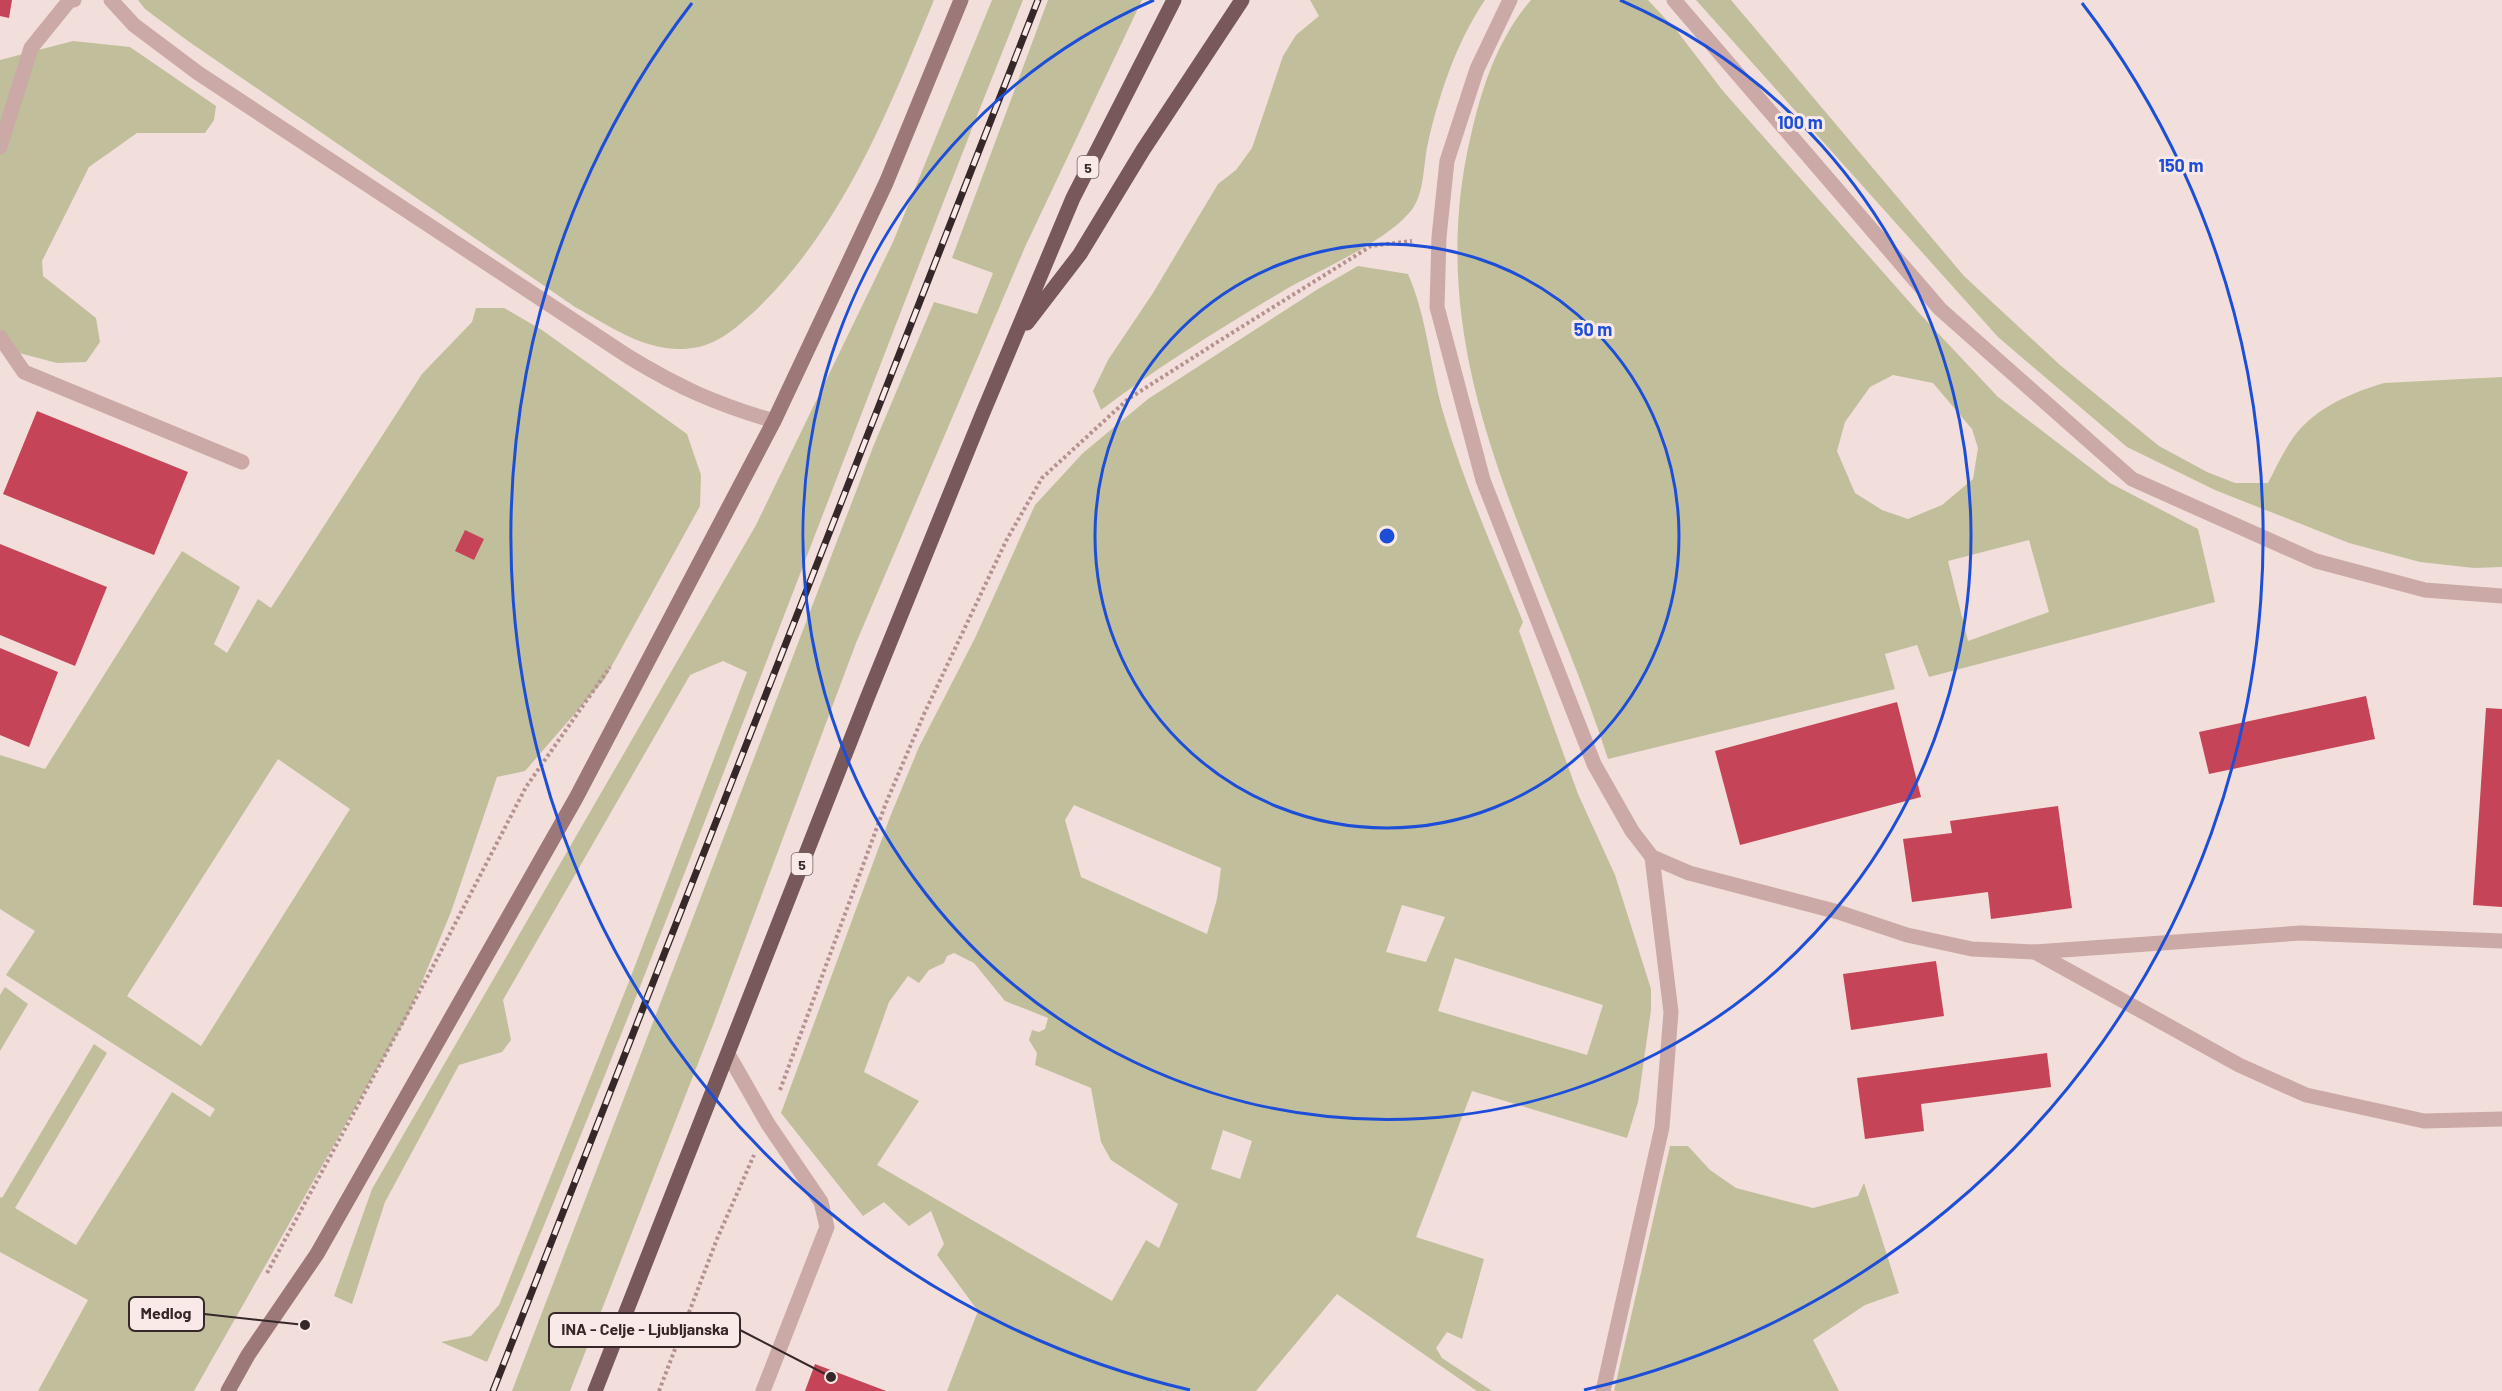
<svg xmlns="http://www.w3.org/2000/svg" width="2502" height="1391" font-family="Barlow,sans-serif">
	<style>
		.green { fill: #c1bf9b; fill-rule: evenodd }
		.building { fill: #c64457 }
		.lines { fill: none; stroke-linecap: round; stroke-linejoin: round }
		.path { stroke: #b59291; stroke-width: 4; stroke-dasharray: 3 3; stroke-linecap: butt }
		.lane { stroke: #caa9a6; stroke-width: 15 }
		.street { stroke: #caa9a6; stroke-width: 15 }
		.secondary { stroke: #9d7879; stroke-width: 15 }
		.primary { stroke: #78585a; stroke-width: 15 }
		.rail-casing { stroke: #362728; stroke-width: 7 }
		.rail { stroke: #f9eae7; stroke-width: 4.5; stroke-dasharray: 14; stroke-linecap: butt }
		.ring { fill: none; stroke: #1d4ed8; stroke-width: 3 }
		.labels { text-anchor: middle; dominant-baseline: central; stroke-width: 6; stroke-linejoin: round; paint-order: stroke }
		.shield { fill: #f9eae7; stroke: #706261; stroke-width: 1.5 }
		.shield-label { font-size: 14px; font-weight: bold; fill: #362728 }
		.centre { fill: #1d4ed8; stroke: #f9eae7; stroke-width: 3 }
		.ring-label { font-size: 18px; text-anchor: middle; font-weight: bold; fill: #1d4ed8; stroke: #f9eae7; stroke-width: 6; stroke-linejoin: round; paint-order: stroke }
		.leader { fill: none; stroke: #362728; stroke-width: 2 }
		.callout-dot { fill: #362728; stroke: #f9eae7; stroke-width: 2 }
		.callout { fill: #f9eae7; stroke: #362728; stroke-width: 2 }
		.callout-label { font-size: 16px; text-anchor: middle; font-weight: bold; fill: #362728 }
	</style>
	<rect width="100%" height="100%" fill="#f2deda"/>
	<path class="green" d="M 138,0 L 934,0 C 889,109 844,225 757,309 C 735,329 715,348 683,349 C 642,350 610,326 575,307 L 188,41 L 145,9 Z
		M 992,0 L 1023,0 C 842,453 677,913 487,1362 L 441,1342 L 471,1336 L 499,1305 L 628,984 L 747,672 L 723,661 L 690,675 L 503,1000 L 511,1040 L 502,1052 L 459,1065 L 385,1202 L 352,1304 L 334,1296 L 372,1189 L 756,525 L 893,242 Z
		M 1048,0 L 1142,0 L 1025,247 L 856,643 L 713,1025 L 570,1391 L 512,1391 L 873,447 L 934,302 L 977,314 L 993,273 L 952,258 Z
		M 1310,0 L 1485,0 C 1457,41 1439,94 1428,143 C 1423,164 1425,195 1410,212 C 1384,243 1319,270 1283,291 C 1221,328 1158,367 1101,410 L 1093,391 L 1108,360 L 1153,293 L 1218,184 L 1236,170 L 1252,148 L 1283,56 L 1296,35 L 1319,16 Z
		M 1531,0 L 1648,0 L 1677,31 L 1723,91 L 1920,314 L 1998,397 L 2110,483 L 2198,529 L 2215,602 L 1929,677 L 1917,645 L 1885,654 L 1895,689 L 1608,759 C 1541,549 1416,366 1471,135 C 1482,87 1498,38 1531,0 ZM 1893,375 L 1933,383 L 1972,429 L 1978,448 L 1973,479 L 1942,505 L 1908,519 L 1882,510 L 1855,493 L 1837,451 L 1845,422 L 1870,387 ZM 2029,540 L 2049,612 L 1968,641 L 1948,561 Z
		M 1696,0 L 1731,0 L 1964,276 L 2060,365 L 2159,446 L 2207,472 L 2235,483 L 2268,483 C 2276,468 2283,452 2293,438 C 2314,408 2351,393 2384,383 L 2502,377 L 2502,567 L 2474,568 L 2420,562 L 2349,543 L 2215,490 L 2127,447 L 1998,337 Z
		M 73,41 L 130,47 L 216,106 L 214,120 L 205,133 L 137,133 L 89,167 L 42,261 L 43,276 L 96,318 L 100,342 L 86,362 L 57,363 L 0,348 L 0,60 Z
		M 1358,266 L 1408,274 C 1427,317 1430,366 1443,412 C 1464,484 1495,553 1523,622 L 1519,631 L 1578,794 L 1615,875 L 1651,989 L 1651,1010 L 1638,1102 L 1627,1138 L 1472,1091 L 1416,1237 L 1484,1259 L 1462,1339 L 1447,1332 L 1436,1348 L 1442,1358 L 1492,1391 L 1477,1391 L 1337,1294 L 1256,1391 L 947,1391 L 978,1311 L 937,1255 L 944,1244 L 931,1211 L 909,1226 L 884,1202 L 863,1216 L 781,1113 L 890,817 L 919,747 L 975,638 L 1035,505 L 1083,453 L 1148,399 L 1318,289 ZM 1074,805 L 1221,868 L 1217,899 L 1207,934 L 1081,877 L 1065,820 ZM 1402,905 L 1445,917 L 1426,962 L 1386,952 ZM 954,953 L 974,963 L 1005,1001 L 1048,1018 L 1045,1029 L 1039,1032 L 1032,1030 L 1029,1040 L 1037,1053 L 1035,1065 L 1091,1088 L 1101,1142 L 1111,1160 L 1178,1204 L 1159,1248 L 1146,1240 L 1112,1301 L 877,1165 L 919,1101 L 864,1072 L 889,1002 L 908,976 L 919,983 L 929,970 L 944,963 L 947,956 ZM 1455,958 L 1603,1005 L 1587,1055 L 1438,1011 ZM 1223,1130 L 1252,1141 L 1240,1179 L 1211,1169 Z
		M 476,308 L 504,308 L 542,330 L 687,434 L 701,475 L 700,506 L 604,680 L 525,771 L 497,777 L 451,912 L 409,1013 L 194,1391 L 38,1391 L 88,1300 L 0,1252 L 0,1197 L 2,1198 L 94,1044 L 107,1053 L 15,1208 L 76,1245 L 172,1092 L 210,1117 L 215,1109 L 6,975 L 35,931 L 0,909 L 0,755 L 45,769 L 182,551 L 240,587 L 214,644 L 227,653 L 258,599 L 271,608 L 422,374 L 472,322 ZM 278,759 L 350,809 L 201,1046 L 127,996 Z
		M 5,987 L 28,1004 L 0,1051 L 0,995 Z
		M 1670,1146 L 1688,1146 L 1710,1170 L 1736,1188 L 1813,1208 L 1858,1196 L 1864,1183 L 1899,1293 L 1865,1305 L 1813,1340 L 1839,1391 L 1614,1391 Z"/>
	<path class="building" d="M 0,0 L 12,0 L 9,18 L 0,16 Z
		M 37,411 L 188,472 L 154,555 L 3,494 Z
		M 465,530 L 484,539 L 474,560 L 455,551 Z
		M 0,544 L 107,587 L 75,666 L 0,635 Z
		M 0,648 L 58,672 L 29,747 L 0,735 Z
		M 2366,696 L 2375,739 L 2209,774 L 2199,732 Z
		M 1897,702 L 1921,797 L 1740,845 L 1715,751 Z
		M 2486,708 L 2502,709 L 2502,907 L 2473,905 Z
		M 2058,806 L 2072,908 L 1991,919 L 1988,892 L 1912,902 L 1903,839 L 1952,833 L 1950,821 Z
		M 1936,961 L 1944,1016 L 1851,1030 L 1843,974 Z
		M 2047,1053 L 2051,1087 L 1921,1104 L 1924,1131 L 1865,1139 L 1857,1078 Z
		M 815,1364 L 886,1391 L 805,1391 Z"/>
	<g class="lines">
		<path class="path" d="M 780,1090 L 886,803 L 924,714 L 1006,541 L 1042,478 L 1128,399 L 1227,336 L 1371,246 L 1412,241
			M 267,1273 L 429,974 L 526,787 L 610,667
			M 659,1391 L 717,1239 L 754,1155"/>
		<path class="lane" d="M 0,147 L 31,48 L 69,1 L 74,0
			M 0,337 L 24,372 L 242,462
			M 2035,952 L 2239,1065 L 2306,1095 L 2424,1121 L 2502,1119
			M 728,1054 L 768,1124 L 821,1202 L 827,1227 L 763,1391"/>
		<path class="street" d="M 111,0 L 134,25 L 198,73 L 629,357 C 680,388 716,404 774,421
			M 1510,0 L 1477,69 L 1447,161 L 1439,237 L 1437,307 L 1483,480 L 1594,764 L 1632,831 L 1652,857 L 1689,873 L 1838,912 L 1907,935 L 1972,949 L 2035,952 L 2301,933 L 2502,941
			M 1674,0 L 1940,309 L 2132,479 L 2316,561 L 2425,590 L 2502,596
			M 1603,1391 L 1662,1127 L 1671,1012 L 1652,857"/>
		<path class="secondary" d="M 228,1391 L 248,1355 L 317,1254 L 576,798 L 774,421 L 886,183 L 961,0"/>
		<path class="primary" d="M 1027,323 L 1080,254 L 1143,150 L 1242,0
			M 595,1391 L 868,696 L 982,415 L 1073,198 L 1174,0"/>
		<defs>
			<path id="rail" d="M 493,1391 L 1038,0"/>
		</defs>
		<use href="#rail" class="rail-casing"/>
		<use href="#rail" class="rail"/>
	</g>
	<g class="ring">
		<circle cx="1387" cy="536" r="292"/>
		<path d="M1620 0A584 584 0 1 1 1154 0"/>
		<path d="M1190 1390A876 876 0 0 1 692 3M2082 3A876 876 0 0 1 1584 1390"/>
	</g>
	<g class="labels">
		<g class="shield">
			<rect x="1077.5" y="156" width="21" height="22" rx="4.5"/>
			<rect x="791.5" y="853" width="21" height="22" rx="4.5"/>
		</g>
		<g class="shield-label">
			<text x="1088" y="167">5</text>
			<text x="802" y="864">5</text>
		</g>
	</g>
	<circle cx="1387" cy="536" r="9" class="centre"/>
	<g class="ring-label">
		<text x="1800" y="129">100 m</text>
		<text x="2181" y="172">150 m</text>
		<text x="1593" y="336">50 m</text>
	</g>
	<path class="leader" d="M305 1325L204 1314M831 1377L740 1330"/>
	<g class="callout-dot">
		<circle cx="305" cy="1325" r="6"/>
		<circle cx="831" cy="1377" r="6"/>
	</g>
	<g class="callout">
		<rect x="129" y="1297" width="75" height="34" rx="6"/>
		<rect x="549" y="1313" width="191" height="34" rx="6"/>
	</g>
	<g class="callout-label">
		<text x="166" y="1319">Medlog</text>
		<text x="645" y="1335">INA - Celje - Ljubljanska</text>
	</g>
</svg>
